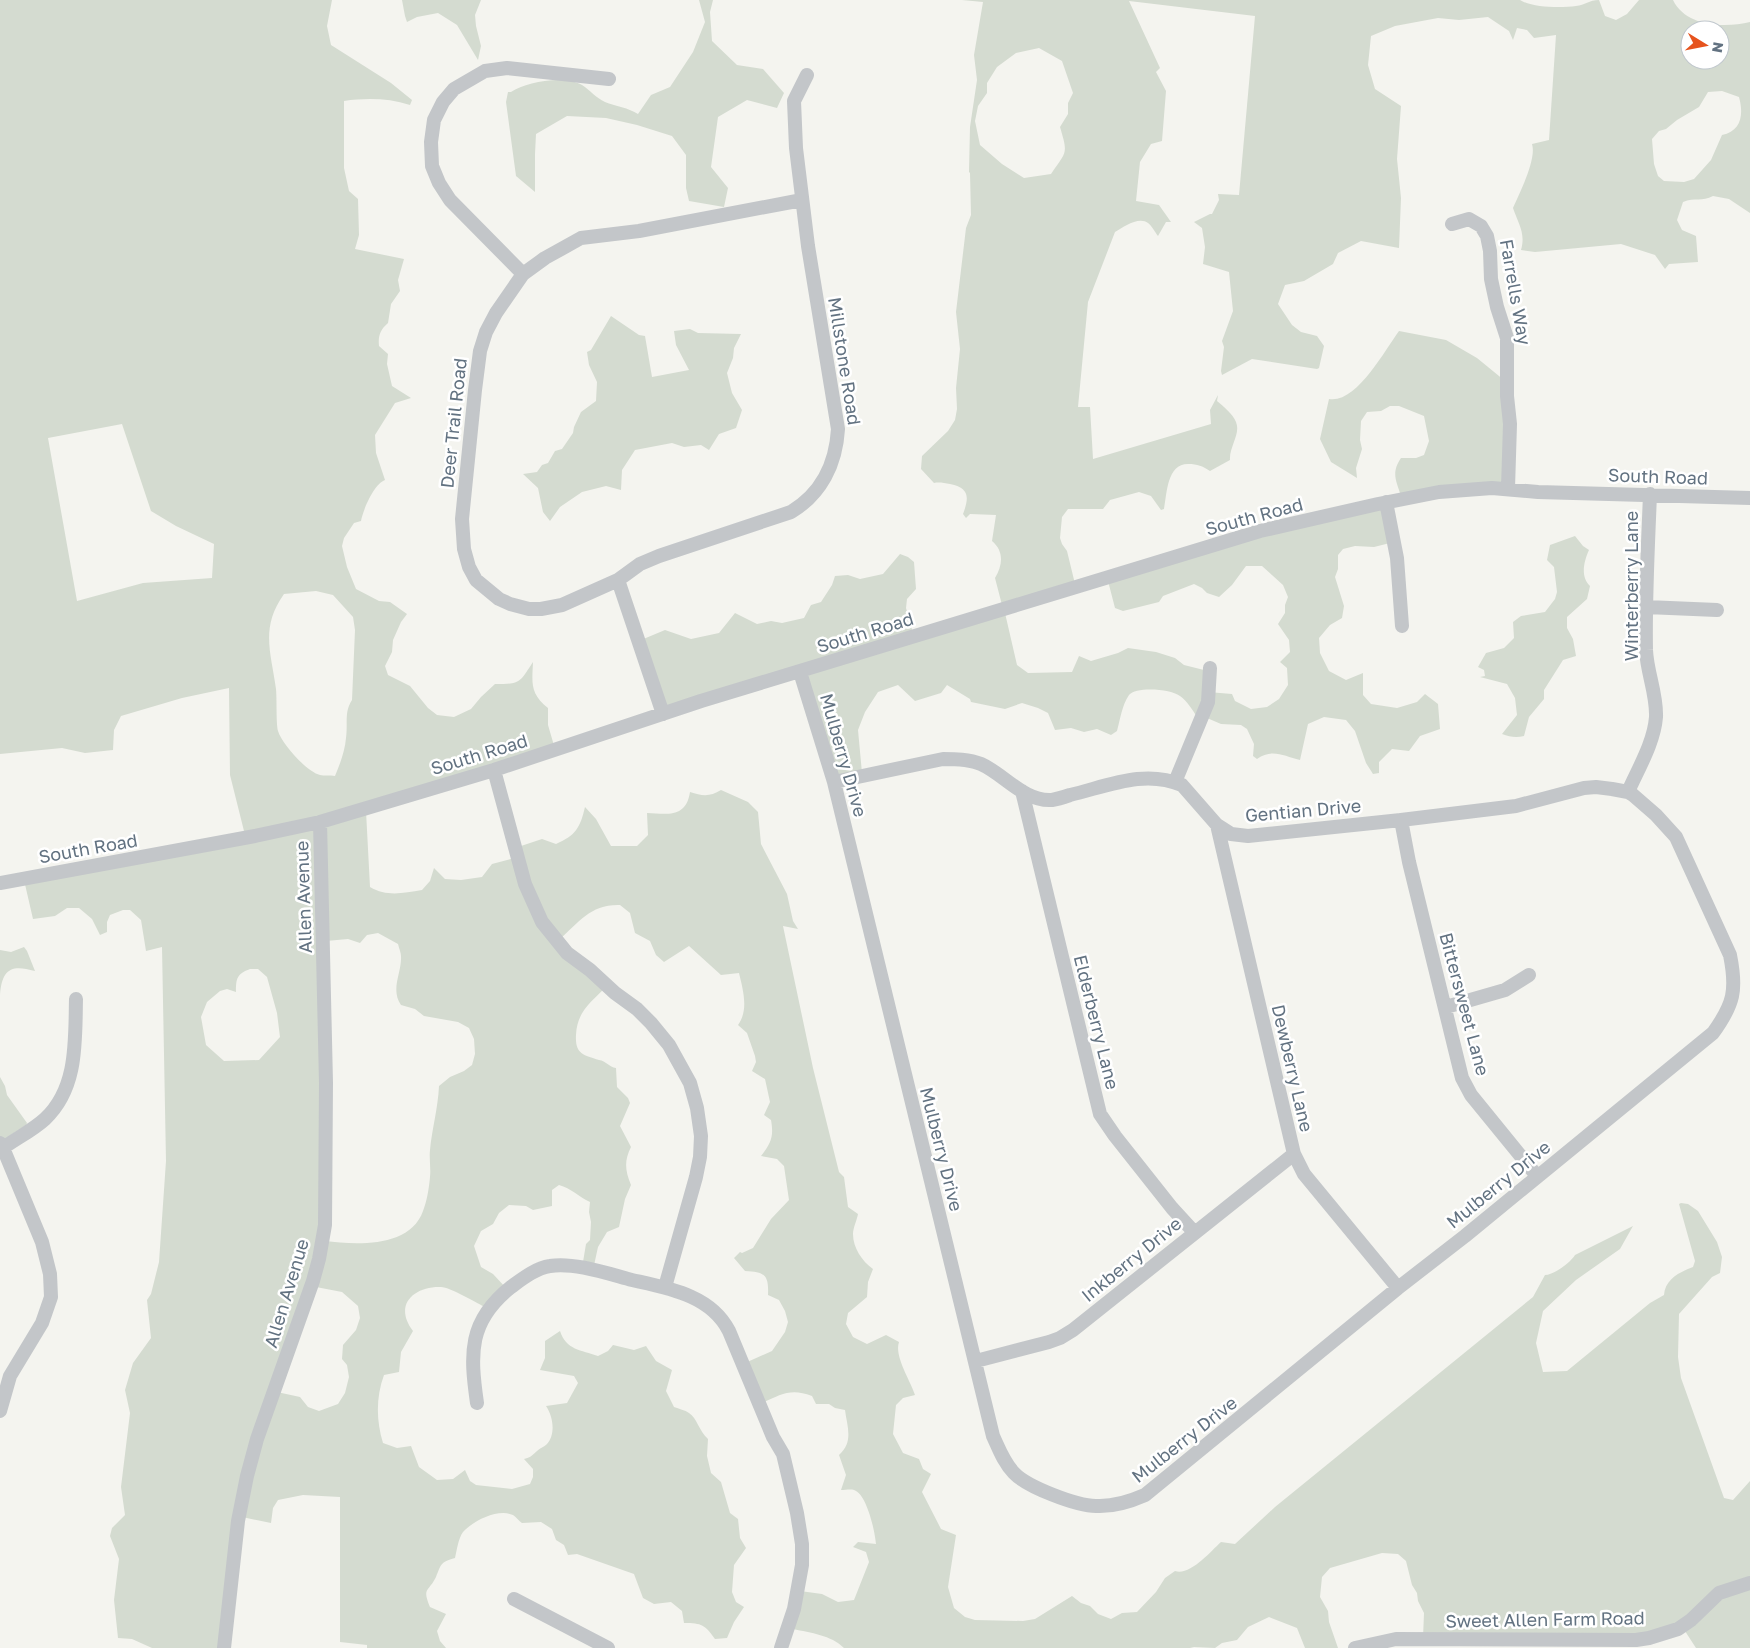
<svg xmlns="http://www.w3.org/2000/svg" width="1750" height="1648" font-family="'Golos Text',sans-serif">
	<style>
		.green { fill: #d4dbd0; fill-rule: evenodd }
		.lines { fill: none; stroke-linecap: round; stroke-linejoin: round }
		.minor { stroke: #c3c6c9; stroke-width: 14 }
		.labels { text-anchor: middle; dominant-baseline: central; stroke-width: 5; stroke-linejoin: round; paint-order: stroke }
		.street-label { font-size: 18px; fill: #627281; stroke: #fff }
	</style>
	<rect width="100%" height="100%" fill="#f4f4ef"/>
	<path class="green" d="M 0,0 L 332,0 L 327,26 L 331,45 L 391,83 L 412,100 L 410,105 C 388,98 366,98 344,101 L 344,168 L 349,191 L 358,199 L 359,235 L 355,249 L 404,259 L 398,280 L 400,291 L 391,304 L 388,323 C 380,330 378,336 379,346 L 388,354 L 387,364 L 392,386 L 411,398 L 395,403 L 375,435 L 376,453 L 385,480 C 374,484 363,510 361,521 L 354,523 L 344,538 L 342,546 L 347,567 L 356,589 L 379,601 L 390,602 L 407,614 L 401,622 L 393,640 L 392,652 L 385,666 L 388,675 L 410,686 L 428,708 L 437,715 L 454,717 L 471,709 L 481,697 L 495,684 C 521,684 519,683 533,662 C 532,684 530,693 548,708 L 548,725 L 555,749 L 366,811 L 370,887 C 387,897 403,893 422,890 L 430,881 L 434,868 L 445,879 L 461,880 L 482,877 L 492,864 L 518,857 L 518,847 L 542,839 L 556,844 C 576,835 580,828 585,807 L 596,819 L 611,846 L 637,846 L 648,835 L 647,813 C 668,814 686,818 690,792 C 702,796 710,797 721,790 L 748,802 L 758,812 L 761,844 L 787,894 L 793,921 L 798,929 L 783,926 L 813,1068 L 839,1172 L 844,1177 L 848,1207 L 858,1214 C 857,1220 853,1228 853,1234 C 853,1248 862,1261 873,1269 L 868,1282 L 867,1297 L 848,1313 L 846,1324 L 853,1337 L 867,1344 L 886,1335 L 899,1342 C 894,1356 910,1380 915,1395 L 903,1398 L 896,1405 L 893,1434 L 903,1453 L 919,1459 L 923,1469 L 931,1474 L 922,1492 L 941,1529 L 956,1535 L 948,1587 L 954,1608 L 965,1617 L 975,1620 L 1023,1621 L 1035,1619 L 1072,1596 L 1081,1603 L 1090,1606 L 1098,1614 L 1111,1619 L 1122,1613 L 1137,1612 L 1156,1592 L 1165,1578 L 1175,1571 C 1190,1576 1210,1552 1221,1542 L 1235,1544 L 1275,1507 L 1533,1297 L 1545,1275 C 1554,1275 1571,1262 1575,1255 L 1633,1226 L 1620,1249 L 1576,1280 L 1543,1311 L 1536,1343 L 1543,1372 L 1567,1371 L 1650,1303 L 1664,1295 C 1665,1279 1680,1272 1693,1267 L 1695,1261 L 1679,1204 L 1681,1203 L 1688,1204 L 1698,1211 L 1717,1242 L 1722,1257 L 1720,1273 L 1712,1277 L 1679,1314 L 1678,1357 L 1681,1378 L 1724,1498 L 1733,1500 L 1750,1481 L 1750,1648 L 1696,1648 L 1683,1628 L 1658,1637 L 1423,1638 L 1424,1613 L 1418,1601 L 1417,1593 L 1412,1585 L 1406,1561 L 1398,1554 L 1382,1553 L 1330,1568 L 1322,1577 L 1320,1597 L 1328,1611 L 1329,1622 L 1338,1648 L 1305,1648 L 1297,1628 L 1269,1617 L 1248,1627 L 1237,1640 L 1222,1643 L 1215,1648 L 1194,1647 L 1190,1648 L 844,1648 C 831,1635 811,1633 793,1629 L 800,1591 L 822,1594 L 838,1602 L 854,1600 L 869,1562 L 866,1552 L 853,1547 L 858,1542 L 876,1544 C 875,1532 867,1494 854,1490 C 851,1489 845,1490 841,1490 L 846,1475 L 839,1455 C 854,1442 847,1426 845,1410 L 835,1408 L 829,1404 L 816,1404 L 812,1396 C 791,1388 782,1394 762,1403 L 745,1363 L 772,1351 L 785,1332 L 788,1322 L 785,1311 L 779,1300 L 768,1295 C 769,1274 764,1272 745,1271 L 734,1258 L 740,1252 L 742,1253 L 753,1248 L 771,1219 L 789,1200 L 784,1166 L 777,1159 L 761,1156 C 771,1143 774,1137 771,1120 L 764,1115 L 770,1102 L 765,1079 L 752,1071 L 756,1062 L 755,1056 L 747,1033 L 738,1025 C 749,1010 743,990 739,973 L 721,975 L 689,946 L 664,962 L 656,955 L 650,941 L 635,933 L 630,913 L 620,905 C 591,904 579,922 559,940 L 606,987 C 590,1003 577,1012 576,1035 C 575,1054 583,1055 599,1060 C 606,1061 609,1067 616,1068 L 617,1087 L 628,1098 L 630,1103 L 620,1126 L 631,1147 C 624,1161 625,1170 631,1185 L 625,1199 L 619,1227 L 607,1232 L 598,1247 L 593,1270 L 582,1268 L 586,1244 L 590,1240 L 591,1222 L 589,1212 L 590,1202 C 579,1197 571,1188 559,1185 L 552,1190 L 552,1206 L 533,1210 L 526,1206 L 509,1205 L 499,1213 L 493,1224 L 481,1231 L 474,1246 L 481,1267 L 493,1274 L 507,1289 L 487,1308 C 478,1304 450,1287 441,1287 C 414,1286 393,1305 413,1331 L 401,1352 L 399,1372 L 384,1375 C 376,1397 376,1420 383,1443 L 397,1448 L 411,1446 L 419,1467 L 437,1480 L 453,1479 L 465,1470 L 470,1481 L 476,1485 L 512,1489 L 530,1484 L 533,1477 L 533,1469 L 524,1459 C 532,1457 532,1455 537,1451 C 540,1448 544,1447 547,1444 C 556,1434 553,1416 546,1406 L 567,1403 L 578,1383 L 574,1376 L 540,1370 L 545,1358 L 545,1341 L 560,1331 C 566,1350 581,1350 598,1356 L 608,1351 L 613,1345 L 634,1350 L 646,1346 L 656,1361 L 672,1370 L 666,1391 L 674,1407 C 679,1409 685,1410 689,1413 C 697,1418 699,1431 708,1439 L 707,1456 L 711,1473 L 721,1482 L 730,1513 L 738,1519 L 740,1538 L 746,1548 L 734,1565 L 732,1592 L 736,1602 L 744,1607 L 734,1622 L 727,1638 L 715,1639 C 705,1625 702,1623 684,1623 L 682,1611 L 671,1602 L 654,1604 L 643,1598 L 634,1574 L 577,1554 L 568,1555 L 564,1545 L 556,1540 L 552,1529 L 541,1522 L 522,1523 C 519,1521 516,1517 513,1515 C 498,1508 473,1521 463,1532 C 458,1539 457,1550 455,1558 C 440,1562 441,1565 436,1577 C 428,1593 422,1587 430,1607 L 446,1614 L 437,1631 L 440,1641 L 446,1648 L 367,1648 L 367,1645 L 340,1642 L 340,1497 L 303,1495 L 278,1500 L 273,1508 L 271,1523 L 242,1517 L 226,1648 L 152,1648 L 132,1639 L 118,1638 L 114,1600 L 119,1559 L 110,1536 L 112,1528 L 125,1515 L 121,1487 L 130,1413 L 125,1390 L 133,1363 L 151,1338 L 147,1300 L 151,1294 L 159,1262 L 166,1161 L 162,947 L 146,951 L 141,920 L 130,910 L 123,910 L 110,915 L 107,922 L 107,932 L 100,935 L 92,919 L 79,908 L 67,908 L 55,916 L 33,919 L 24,880 L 246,839 L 230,775 L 229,688 L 182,698 L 121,716 L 114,730 L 113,750 L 85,753 L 62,748 L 0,754 ZM 122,424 L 151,511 L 176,526 L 214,544 L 212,578 L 143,583 L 77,601 L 48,438 ZM 316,591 L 333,595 L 353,617 L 355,630 L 352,700 C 344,712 348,723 346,738 C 345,751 340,764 335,776 C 330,775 324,776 320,775 C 307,772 282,744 278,731 C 276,723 277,700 276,689 C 271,652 260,628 284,594 ZM 378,933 L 398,944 C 399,948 401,953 401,956 C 402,973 390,989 401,1005 L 415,1009 L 424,1016 L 458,1022 L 469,1028 L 474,1039 L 475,1054 L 472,1065 L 464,1071 L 450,1077 L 439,1086 C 438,1108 432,1129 430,1150 C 429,1159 431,1168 430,1177 C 429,1188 427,1201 423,1211 C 410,1248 356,1245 325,1241 L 326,941 L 348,939 L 360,943 L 367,935 ZM 250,969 L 258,969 L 267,977 L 277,1013 L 280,1037 L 259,1060 L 224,1061 L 206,1045 L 201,1017 L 207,1002 L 220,991 L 227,989 L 236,992 C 236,978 237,974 250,969 ZM 316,1287 L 342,1292 L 358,1306 L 360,1318 L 356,1330 L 343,1345 L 342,1359 L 347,1365 L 349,1377 L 345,1393 L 338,1404 L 319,1411 L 308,1407 L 300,1397 L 277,1392 Z
		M 402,0 L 481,0 L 475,15 L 476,26 L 481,46 L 478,60 L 457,25 L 438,13 L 417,17 L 407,22 L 405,16 Z
		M 699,0 L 713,0 L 710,12 L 712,41 L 737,65 L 763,69 L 784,93 L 777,108 L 747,100 L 718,117 L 711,167 L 728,188 L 724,207 L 689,201 L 686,188 L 686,155 L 672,136 L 637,125 L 606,118 L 567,116 L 536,134 L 535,154 L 535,192 L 516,176 L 506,102 L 508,92 L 511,92 C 527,81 565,75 582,85 C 590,90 596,98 605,102 C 615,106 629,108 638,114 L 651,95 L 670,87 L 693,52 L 705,22 Z
		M 962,0 L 1520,0 C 1532,8 1562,8 1576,6 C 1585,5 1589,0 1599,0 L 1605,16 L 1616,20 L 1627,14 L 1639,0 L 1673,0 C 1686,27 1725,28 1750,22 L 1750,213 L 1729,199 L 1713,196 C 1702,202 1695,197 1683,202 L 1677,220 L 1682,230 L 1696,236 L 1698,262 L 1669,264 L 1665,269 L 1655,255 L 1621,244 L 1535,252 L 1521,250 C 1526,233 1518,223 1513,208 C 1519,194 1537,159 1532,144 L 1549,140 L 1556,35 L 1534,38 L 1527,30 L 1517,28 L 1513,40 L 1509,31 L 1488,17 L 1459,20 L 1438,18 L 1395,26 L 1371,36 L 1368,65 L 1375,89 L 1401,106 L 1397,159 L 1401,198 L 1399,248 L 1361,241 L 1338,253 L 1333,264 L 1304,281 L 1285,285 L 1278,304 L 1292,325 L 1301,332 L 1317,336 L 1324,346 L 1319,368 L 1317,369 L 1252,359 L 1222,375 L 1221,371 L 1224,347 L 1222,341 L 1233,311 L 1229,272 L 1203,264 L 1205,247 L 1202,228 L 1194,222 L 1210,214 L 1212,214 L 1219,200 L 1218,194 L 1239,195 L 1255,16 L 1129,1 L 1160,68 L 1156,72 L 1166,91 L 1162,141 L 1151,144 L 1140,162 L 1136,201 L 1159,205 L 1171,222 L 1166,222 L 1158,236 C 1155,232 1152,226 1148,223 C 1139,216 1123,227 1115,232 L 1088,302 L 1078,407 L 1090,407 L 1093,459 L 1211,424 L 1210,410 L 1218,395 L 1217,401 C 1223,406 1233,414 1236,422 C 1241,434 1229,447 1230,460 L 1210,471 C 1202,466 1198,464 1188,464 C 1167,464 1167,493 1164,509 L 1161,510 L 1151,496 L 1139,492 L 1110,500 L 1103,509 L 1068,509 L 1062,517 L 1060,538 L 1062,544 L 1067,551 L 1076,588 L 1002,605 L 995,578 C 1003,565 1004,551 992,541 L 996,515 L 970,514 L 966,518 L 963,514 C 969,498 970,488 950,484 C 944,483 939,482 934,483 L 921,469 L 922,456 L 948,431 L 955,420 L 957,409 L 956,388 L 960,349 L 956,312 L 966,228 L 971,215 L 970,173 L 969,172 L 970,127 L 977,80 L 974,55 L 983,2 ZM 1690,30 L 1720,30 L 1720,60 L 1690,60 ZM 1039,48 L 1062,61 L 1073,93 L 1068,103 L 1068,114 L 1060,127 C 1068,154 1067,151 1051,174 L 1024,178 L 1002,164 L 980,145 L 975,121 L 978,106 L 987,93 L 987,83 L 997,67 L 1016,53 ZM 1722,91 L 1739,97 C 1744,115 1741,131 1722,135 L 1711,160 L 1694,179 L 1684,182 L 1664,181 L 1658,176 L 1654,164 L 1652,139 L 1659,131 L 1666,129 L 1677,120 L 1699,107 L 1708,92 Z
		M 611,316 L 639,335 L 645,336 L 652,377 L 689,370 L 676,345 L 674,331 L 690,329 L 698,333 L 741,334 L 734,348 L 733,358 L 727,373 L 732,393 L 742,410 L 736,428 L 719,434 L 709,450 L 701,445 L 684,447 L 672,443 L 635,450 L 622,470 L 621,490 L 606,486 L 582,492 L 560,507 L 550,521 L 543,512 L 538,488 L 523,474 L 537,472 L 542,465 L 548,463 L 555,451 L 562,449 L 573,433 L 574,427 L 581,412 L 596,401 L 597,382 L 589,365 L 587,352 L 591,350 Z
		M 1399,331 L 1446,340 L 1477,358 L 1510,385 L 1510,488 L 1401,496 C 1396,480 1391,473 1401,458 L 1416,458 L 1424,455 L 1429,441 L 1424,416 L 1399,406 L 1390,406 L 1381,411 L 1367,412 L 1361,421 L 1360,440 L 1362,449 L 1356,468 L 1357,478 L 1331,462 L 1320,439 L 1329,399 C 1356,404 1385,350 1399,331 Z
		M 1383,504 L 1394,542 L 1374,547 L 1355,546 L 1343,549 L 1338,555 L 1338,569 L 1335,577 L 1344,606 L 1342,618 L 1330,625 L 1319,638 L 1320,653 L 1329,671 L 1346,680 L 1363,673 L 1363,695 L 1371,704 L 1397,708 L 1417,702 L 1425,694 L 1438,704 L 1440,729 L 1420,736 L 1409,751 L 1392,749 L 1379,762 L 1379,773 L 1373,774 L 1366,763 L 1355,731 L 1346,720 L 1324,717 L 1308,724 L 1300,760 C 1284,756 1272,748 1257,759 L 1253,756 L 1254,744 L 1247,729 L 1241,725 L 1221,724 L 1200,715 L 1197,717 C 1192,709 1187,701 1180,696 C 1172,689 1136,686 1129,695 C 1122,705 1120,720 1117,731 L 1111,735 L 1097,729 L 1084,732 L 1071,728 L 1055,730 L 1048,713 L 1038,708 L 1022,703 L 1005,709 L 971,702 L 970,699 L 947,685 L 941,693 L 915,701 L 898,685 L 878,692 L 865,712 L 858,730 L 862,773 L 839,780 L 802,673 L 668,714 L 641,640 L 665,630 L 691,639 L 719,633 L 735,613 L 757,624 L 771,621 L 782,623 L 804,618 L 811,605 L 821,602 L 832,585 L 835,576 L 848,575 L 860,579 L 883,574 L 900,554 L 908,557 L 914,562 L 916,589 L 907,599 L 906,608 L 914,637 L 1005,613 L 1017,665 L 1028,673 L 1072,672 L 1079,656 L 1091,661 L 1118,653 L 1128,648 L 1156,652 L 1175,658 L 1184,665 L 1208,671 L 1208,692 L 1232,694 L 1235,701 L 1251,709 L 1267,707 L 1279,699 L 1288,685 L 1287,668 L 1280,662 L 1290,652 L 1289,640 L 1278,624 L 1285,613 L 1285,605 L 1288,597 L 1283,585 L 1262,566 L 1246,566 L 1232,585 L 1219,597 L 1207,593 L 1202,588 L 1194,584 L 1163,596 L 1159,602 L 1123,611 L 1115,608 L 1108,581 L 1110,578 Z
		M 1575,536 L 1583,546 L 1589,550 C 1584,561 1580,577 1590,586 L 1587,599 L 1567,617 L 1567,628 L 1573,639 L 1576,656 L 1563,660 L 1544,690 L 1544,699 L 1529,717 L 1524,736 C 1516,738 1510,737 1502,734 L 1517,715 L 1515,698 L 1507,684 L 1480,677 L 1485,676 L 1484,670 L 1478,667 L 1486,653 L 1504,648 L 1514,638 L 1513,622 L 1521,616 L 1545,612 L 1555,599 L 1557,592 L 1554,567 L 1547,560 L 1550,545 Z
		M 24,947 L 27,951 L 35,971 C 11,964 2,969 0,995 L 0,950 L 11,952 Z
		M 0,1077 L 5,1086 L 7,1095 L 27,1123 L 26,1125 L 0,1142 Z"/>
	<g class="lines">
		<path class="minor" d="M 802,200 L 639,231 L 581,238 L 545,258 L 523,274 L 496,313 L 486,332 L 480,351 L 475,390 L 462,519 L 464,549 L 469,567 L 476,580 L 499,599 L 510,604 L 529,609 L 541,609 L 562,605 L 618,580 L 640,564 L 659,556 L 791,512 C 821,494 836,464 838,429 L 808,246 L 796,148 L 794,101 L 807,75
			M 1452,224 L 1469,219 L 1481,226 L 1487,236 L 1490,251 L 1491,279 L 1497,307 L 1507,338 L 1507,396 L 1510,424 L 1508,488
			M 523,274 L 450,200 L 439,183 L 432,166 L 431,142 L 434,120 L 443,102 L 454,89 L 485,71 L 507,68 L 609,79
			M 1386,502 L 1397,558 L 1402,626
			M 618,580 L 663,714
			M 1646,607 L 1717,610
			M 800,672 L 834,782 L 993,1436 C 999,1449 1004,1463 1014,1473 C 1027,1487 1077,1506 1096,1506 C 1113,1507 1129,1502 1145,1495 L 1398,1288 L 1465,1236 L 1713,1033 C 1734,1004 1737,990 1730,955 L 1676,837 L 1656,815 L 1633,795 L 1628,792 L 1612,789 L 1596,787 L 1584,788 L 1516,806 L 1401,820 L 1248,836 L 1231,834 L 1217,825 L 1182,785 C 1144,769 1108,786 1070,795 C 1064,797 1058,799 1052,800 C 1024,802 1004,774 981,764 C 969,759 955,759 943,759 L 834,782
			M 494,770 L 525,884 L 542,922 L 567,953 L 590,970 L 615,993 L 637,1009 L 651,1023 L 669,1045 L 690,1083 L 697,1108 L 701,1136 L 700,1157 L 696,1177 L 665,1287
			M 1175,782 L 1208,702 L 1210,668
			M 1022,791 L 1100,1114 L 1115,1136 L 1172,1208 L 1194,1232
			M 1628,792 C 1638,769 1654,743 1656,717 C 1657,694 1647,673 1646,650 C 1645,598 1648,546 1650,494
			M 1401,820 L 1409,862 L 1462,1078 L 1471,1095 L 1537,1176
			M 1217,825 L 1294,1154 L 1304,1174 L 1398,1288
			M 0,883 L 255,836 L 320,822 L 494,770 L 701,701 L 1260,531 L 1378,504 L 1439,492 L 1492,488 L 1538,492 L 1750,498
			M 1446,1007 L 1505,990 L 1529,975
			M 0,1143 L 3,1148 L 42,1242 L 50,1274 L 51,1297 L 42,1323 L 10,1376 L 0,1411
			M 3,1148 C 17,1138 33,1130 45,1119 C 78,1088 75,1041 76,999
			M 976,1361 L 1049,1342 L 1060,1338 L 1073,1330 L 1294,1154
			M 477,1403 C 470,1354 468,1321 511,1287 C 522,1279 536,1268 550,1266 C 574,1262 609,1274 632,1280 C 668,1288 711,1295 729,1331 L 773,1437 L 783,1454 L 797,1513 L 802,1544 L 802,1565 L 794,1609 L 781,1648
			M 514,1599 L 608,1648
			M 224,1648 L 238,1521 L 247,1476 L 257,1439 L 313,1281 L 319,1259 L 325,1225 L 326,1083 L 320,822
			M 1355,1648 L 1396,1639 L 1636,1640 L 1649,1638 L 1678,1629 L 1691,1620 L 1719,1593 L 1750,1583"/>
	</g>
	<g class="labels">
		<g class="street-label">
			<text transform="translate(1516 292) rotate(80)">Farrells Way</text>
			<text transform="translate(845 361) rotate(81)">Millstone Road</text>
			<text transform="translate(453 423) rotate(-84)">Deer Trail Road</text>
			<text transform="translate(1658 476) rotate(2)">South Road</text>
			<text transform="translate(1254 516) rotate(-15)">South Road</text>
			<text transform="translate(1631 586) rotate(-90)">Winterberry Lane</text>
			<text transform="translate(865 632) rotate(-17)">South Road</text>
			<text transform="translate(479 754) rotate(-17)">South Road</text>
			<text transform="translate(844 755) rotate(74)">Mulberry Drive</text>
			<text transform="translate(1303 810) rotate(-5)">Gentian Drive</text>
			<text transform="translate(88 848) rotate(-10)">South Road</text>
			<text transform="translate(303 897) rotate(-92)">Allen Avenue</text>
			<text transform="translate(1465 1004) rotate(75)">Bittersweet Lane</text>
			<text transform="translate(1097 1022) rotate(76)">Elderberry Lane</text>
			<text transform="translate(1293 1068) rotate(77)">Dewberry Lane</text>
			<text transform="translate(942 1149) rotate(76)">Mulberry Drive</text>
			<text transform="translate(1498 1184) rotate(-39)">Mulberry Drive</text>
			<text transform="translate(1131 1259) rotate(-39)">Inkberry Drive</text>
			<text transform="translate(286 1293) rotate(-73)">Allen Avenue</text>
			<text transform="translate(1184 1439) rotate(-38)">Mulberry Drive</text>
			<text transform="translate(1545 1619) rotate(-1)">Sweet Allen Farm Road</text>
		</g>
	</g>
	<g transform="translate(1705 45) rotate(100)"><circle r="24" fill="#ffffff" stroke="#c0c7cd"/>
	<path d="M0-4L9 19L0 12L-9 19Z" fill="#e6531d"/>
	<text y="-8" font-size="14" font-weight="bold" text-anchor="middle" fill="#627281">N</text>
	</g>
</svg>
